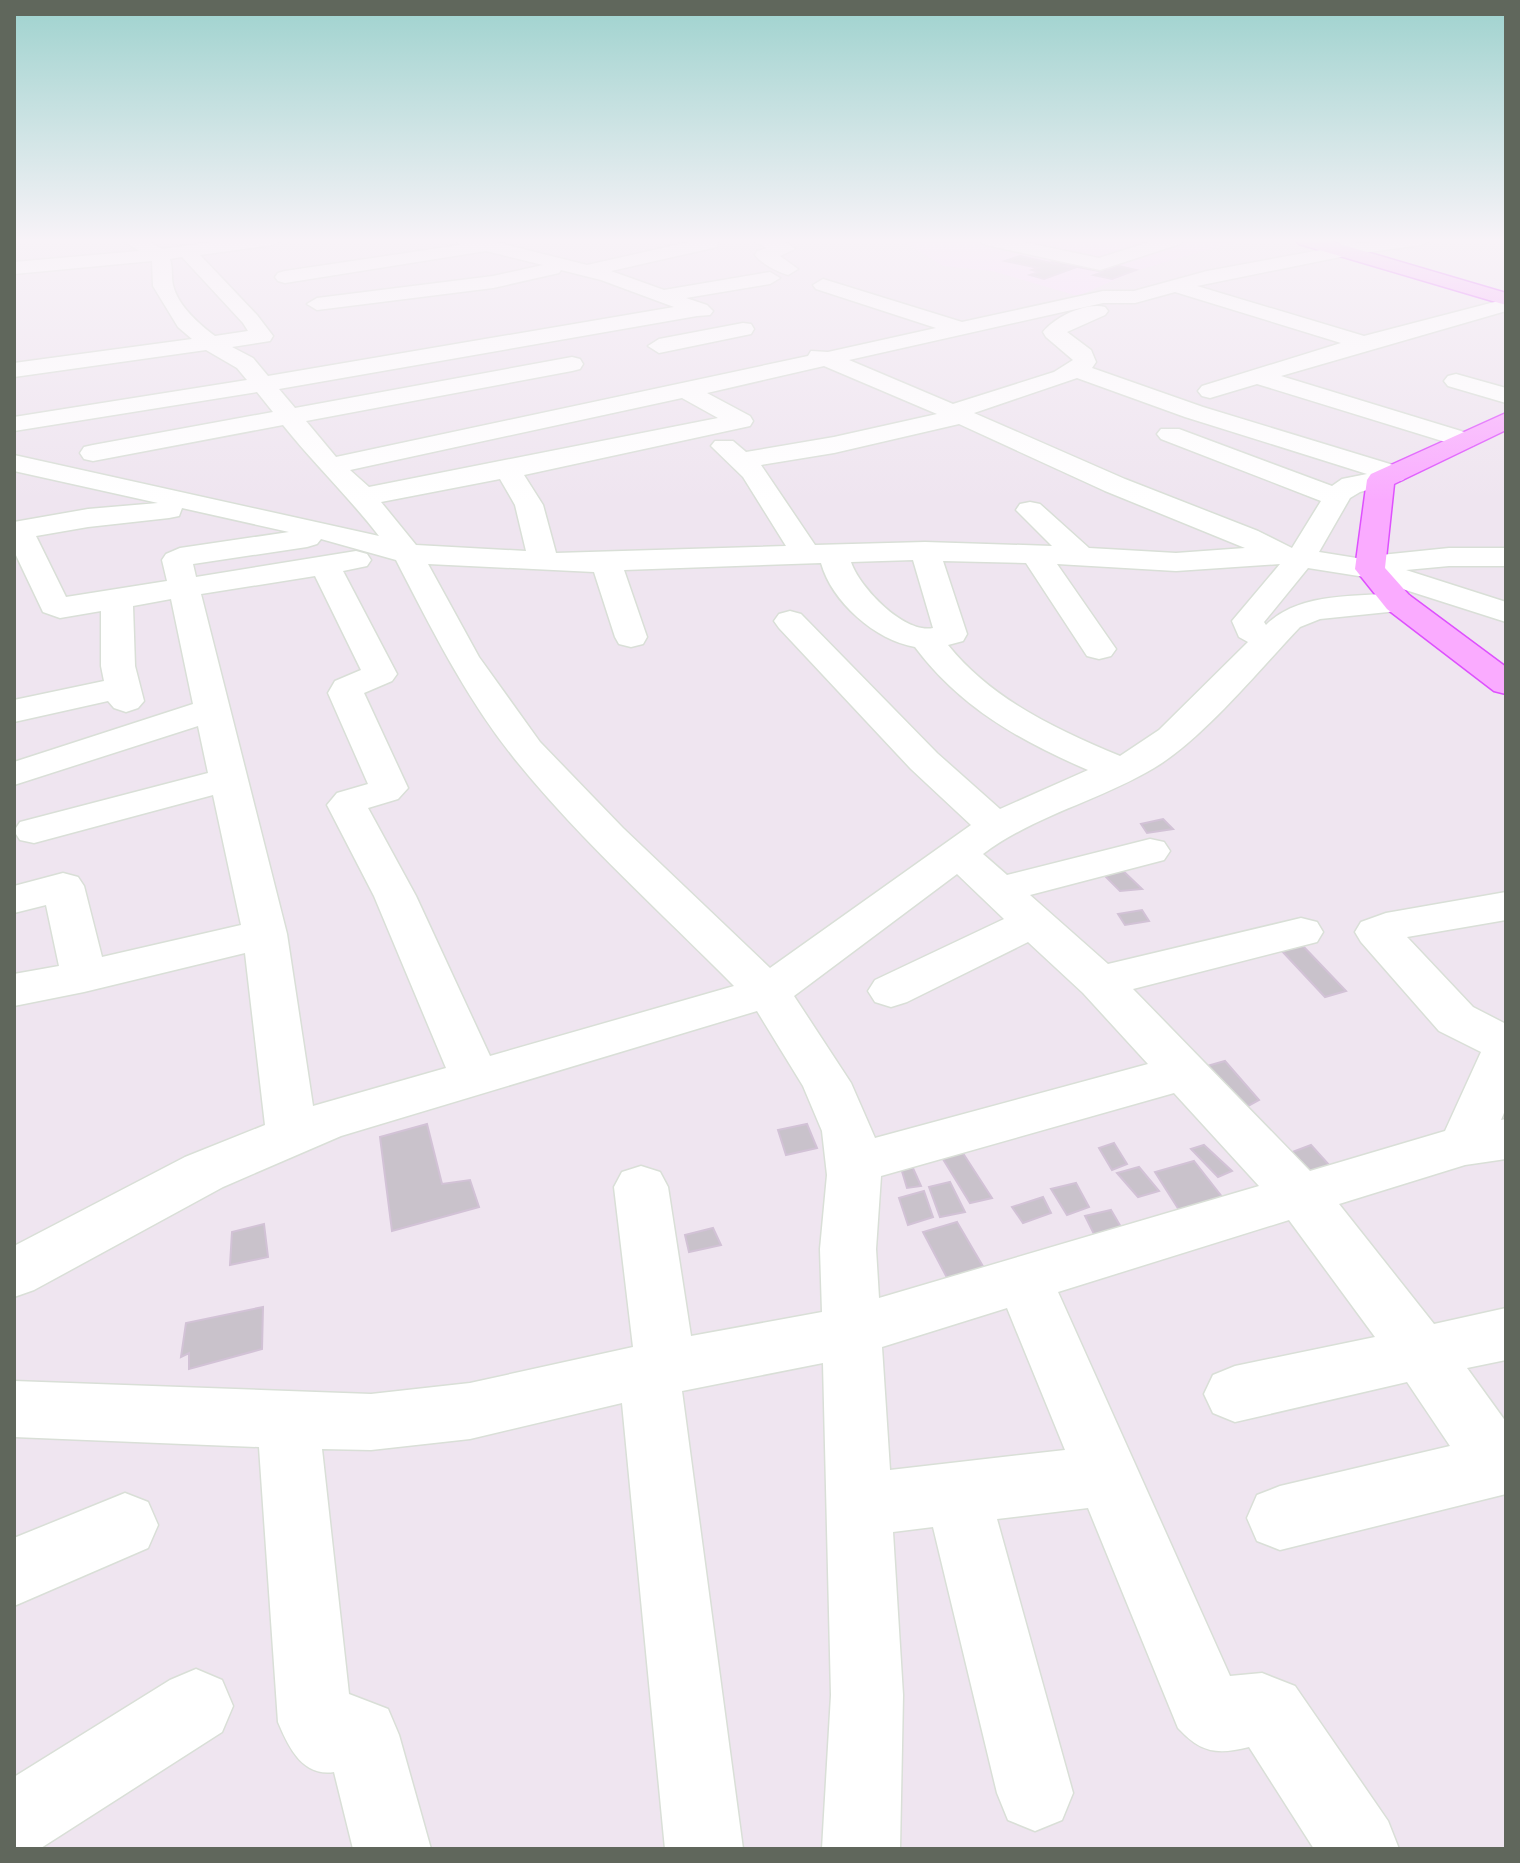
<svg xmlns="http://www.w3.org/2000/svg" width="1520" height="1863" font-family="Raleway,sans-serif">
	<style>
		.commercial { fill: #fadbff }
		.building { fill: #c9c2cb; stroke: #d2c2d6; stroke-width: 2 }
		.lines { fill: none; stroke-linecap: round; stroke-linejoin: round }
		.minor-casing { stroke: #d9dfd7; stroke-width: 3 }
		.major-casing { stroke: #de50fe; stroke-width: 3 }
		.minor { fill: #fff; fill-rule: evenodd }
		.major { fill: #faabff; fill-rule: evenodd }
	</style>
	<rect width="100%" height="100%" fill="#efe5f0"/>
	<path class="commercial" d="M 902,240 L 1241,240 L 1135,271 L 1078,296 L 992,271 L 943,266 Z"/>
	<path class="building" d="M 1020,256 L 1060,265 L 1052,262 L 1062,258 L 1108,270 L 1119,266 L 1136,270 L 1112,279 L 1094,275 L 1104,272 L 1067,265 L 1065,266 L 1074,268 L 1044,279 L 1030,275 L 1039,272 L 1032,270 L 1038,268 L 1005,261 Z
		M 1163,819 L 1173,829 L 1147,833 L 1141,824 Z
		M 1119,867 L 1142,889 L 1120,891 L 1101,872 Z
		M 1142,910 L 1149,921 L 1125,925 L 1118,914 Z
		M 1302,945 L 1346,991 L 1325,997 L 1281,950 Z
		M 1225,1061 L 1259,1100 L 1230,1116 L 1193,1070 Z
		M 427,1124 L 442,1184 L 470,1180 L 479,1207 L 392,1231 L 380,1137 Z
		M 807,1124 L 817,1148 L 786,1155 L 778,1130 Z
		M 1114,1143 L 1127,1164 L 1112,1170 L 1099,1148 Z
		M 957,1144 L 992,1198 L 970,1203 L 938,1151 Z
		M 1204,1145 L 1232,1171 L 1218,1177 L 1191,1149 Z
		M 1311,1145 L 1339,1176 L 1308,1185 L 1282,1156 Z
		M 1194,1161 L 1237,1216 L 1186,1221 L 1155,1172 Z
		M 912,1166 L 921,1186 L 907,1188 L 901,1168 Z
		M 1139,1167 L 1159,1191 L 1138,1197 L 1117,1173 Z
		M 950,1182 L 965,1212 L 940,1217 L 929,1187 Z
		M 1076,1183 L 1089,1207 L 1067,1215 L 1051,1189 Z
		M 924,1191 L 933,1217 L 908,1225 L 899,1198 Z
		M 1043,1197 L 1051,1213 L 1023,1223 L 1012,1207 Z
		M 1111,1210 L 1125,1234 L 1098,1242 L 1085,1216 Z
		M 957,1222 L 991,1280 L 954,1291 L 923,1232 Z
		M 264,1224 L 268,1257 L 230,1265 L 232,1232 Z
		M 713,1228 L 721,1245 L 689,1252 L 685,1235 Z
		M 263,1307 L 262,1349 L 189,1369 L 189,1353 L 181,1357 L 186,1323 Z"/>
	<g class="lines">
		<defs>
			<path id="minor" d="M 123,240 L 146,240 L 162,249 L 228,240 L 281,240 L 272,245 L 200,255 L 257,315 L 273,336 L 270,341 L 232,347 L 253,358 L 268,376 L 674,307 L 601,280 L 561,270 L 559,273 L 493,288 L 317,310 L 307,304 L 317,298 L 493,276 L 543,265 L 486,251 L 285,283 L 278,281 L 275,277 L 278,273 L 285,271 L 460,245 L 455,240 L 487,240 L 587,265 L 698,240 L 718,240 L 717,247 L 611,271 L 664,290 L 770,272 L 780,278 L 770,284 L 686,298 L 707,305 L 713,311 L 710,315 L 697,316 L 279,389 L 295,408 L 572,357 L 580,359 L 583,364 L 580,369 L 572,371 L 306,421 L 336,457 L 808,356 L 811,351 L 828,352 L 936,328 L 816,289 L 813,285 L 823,279 L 962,322 L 1103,291 L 1134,291 L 1207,271 L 1342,246 L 1337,240 L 1359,243 L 1430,240 L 1421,245 L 1355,254 L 1197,286 L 1364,336 L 1506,299 L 1506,311 L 1281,376 L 1474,435 L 1478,440 L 1474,445 L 1465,448 L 1257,384 L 1210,398 L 1202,396 L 1198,391 L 1202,386 L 1341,343 L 1175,292 L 1135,303 L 1103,303 L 849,360 L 953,404 L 1054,372 L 1073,360 L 1046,337 L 1043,332 C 1055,317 1086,302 1105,307 L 1108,311 L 1105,315 L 1067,332 L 1091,350 L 1096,362 L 1092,368 L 1203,407 L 1403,468 L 1407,474 L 1403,480 L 1360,492 L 1350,498 L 1319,552 L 1369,560 L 1381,555 L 1449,548 L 1506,548 L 1506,566 L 1449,566 L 1406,570 L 1506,602 L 1506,622 L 1365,577 L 1308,568 L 1264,622 L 1266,625 C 1299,592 1354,597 1398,593 L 1409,595 L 1414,602 L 1409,609 L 1398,611 L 1320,619 L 1300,627 C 1259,670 1203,739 1154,768 C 1099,801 1035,815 983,854 L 1007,875 L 1150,839 L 1164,842 L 1170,851 L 1164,860 L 1030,895 L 1108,964 L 1301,918 L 1317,922 L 1323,932 L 1317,942 L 1133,989 L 1310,1171 L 1445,1131 L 1481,1052 L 1439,1031 L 1361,942 L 1355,932 L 1361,922 L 1386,913 L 1506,892 L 1506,920 L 1407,937 L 1473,1007 L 1506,1024 L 1506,1108 L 1501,1120 L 1506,1119 L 1506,1159 L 1465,1165 L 1339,1204 L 1434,1324 L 1506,1308 L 1506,1360 L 1467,1368 L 1506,1422 L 1506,1494 L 1280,1550 L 1257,1541 L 1247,1518 L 1257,1495 L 1280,1486 L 1450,1446 L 1407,1382 L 1235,1422 L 1213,1413 L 1204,1394 L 1213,1375 L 1235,1366 L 1375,1337 L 1289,1220 L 1058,1292 L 1230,1676 L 1262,1673 L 1295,1686 L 1388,1821 L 1399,1849 L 1314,1849 L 1249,1747 C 1217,1755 1201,1753 1178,1728 L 1088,1508 L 997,1519 L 1073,1793 L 1062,1820 L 1035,1831 L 1008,1820 L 997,1793 L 933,1527 L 893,1532 L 903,1695 L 900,1849 L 822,1849 L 831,1695 L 823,1363 L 682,1391 L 743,1849 L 665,1849 L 622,1403 L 470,1439 L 371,1450 L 322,1449 L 349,1694 L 388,1709 L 399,1735 L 431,1849 L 353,1849 L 334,1772 C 302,1777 288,1746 278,1722 L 259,1447 L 14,1437 L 14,1381 L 371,1394 L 470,1383 L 633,1347 L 614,1187 L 622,1172 L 641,1166 L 660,1172 L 668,1187 L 691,1336 L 822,1312 L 820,1249 L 827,1175 L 822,1131 L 803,1086 L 757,1011 L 341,1136 L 223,1187 L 34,1290 L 14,1297 L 14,1246 L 185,1157 L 265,1125 L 245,953 L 84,992 L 14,1006 L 14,974 L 59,966 L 46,905 L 14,913 L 14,886 L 63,873 L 78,877 L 84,886 L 102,957 L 241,925 L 213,795 L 34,843 L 20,840 L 14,831 L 20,822 L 208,773 L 198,726 L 14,785 L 14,762 L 193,704 L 171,599 L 133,606 L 135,666 L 144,701 L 138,708 L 126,712 L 114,708 L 108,701 L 14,722 L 14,700 L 104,681 L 101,666 L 101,611 L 60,618 L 43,612 L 14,551 L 14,522 L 88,509 L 158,503 L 14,471 L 14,455 L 379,536 C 349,497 314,464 283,425 L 93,461 L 84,459 L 80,453 L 84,447 L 93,445 L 273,412 L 257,392 L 14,431 L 14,417 L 247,380 L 237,368 L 206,350 L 14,377 L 14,363 L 192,339 L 178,327 L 153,286 L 152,261 L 14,274 L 14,262 L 139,251 ZM 182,257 L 243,323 L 248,331 L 215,336 C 199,324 178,306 173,285 C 171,276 173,269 170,259 ZM 824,366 L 937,414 L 834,437 L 746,452 L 733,441 L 715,441 L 711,446 L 743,477 L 786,546 L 556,553 L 543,505 L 524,475 L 750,426 L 753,421 L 750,416 L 707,393 ZM 1077,378 L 1185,417 L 1367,474 L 1342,479 L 1332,486 L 1179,429 L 1161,429 L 1157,434 L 1161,439 L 1321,501 L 1292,548 L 1258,531 L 1125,479 L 974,413 ZM 682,398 L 718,418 L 369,487 L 350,470 ZM 959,424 L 1105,491 L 1245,548 L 1176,553 L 1089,548 L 1040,504 L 1030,502 L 1020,504 L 1016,510 L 1052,546 L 925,542 L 815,545 L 761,465 L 834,453 ZM 500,479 L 515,505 L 526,551 L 416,545 L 381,502 ZM 182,508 L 289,532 L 180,548 L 166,554 L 162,560 L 167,581 L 66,597 L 36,536 L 88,527 L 169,518 L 179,516 ZM 321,539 L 396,560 C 431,628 466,698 514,758 C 580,840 661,912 734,986 L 490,1056 L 416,896 L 368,808 L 398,799 L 408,788 L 364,693 L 392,681 L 397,674 L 343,571 L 367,566 L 371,560 L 367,554 L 356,551 L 196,577 L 193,564 L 307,547 L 317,544 ZM 913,560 L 933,628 C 904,634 859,587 851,562 ZM 943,561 L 1026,563 L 1087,656 L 1099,659 L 1111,656 L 1116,649 L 1057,564 L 1176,571 L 1280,564 L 1232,621 L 1239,637 L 1248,642 L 1159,730 L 1120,756 C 1057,730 991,699 948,645 L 963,641 L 967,634 ZM 821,563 C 832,602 875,640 915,647 C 960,707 1020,741 1088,770 L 1000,809 L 937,753 L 801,614 L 790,611 L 779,614 L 774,621 L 779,628 L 911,769 L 971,825 L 770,968 L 623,828 L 540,742 L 479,657 L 428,564 L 594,572 L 615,637 L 619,644 L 631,647 L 643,644 L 647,637 L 624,570 ZM 315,576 L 361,670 L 335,681 L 328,693 L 368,784 L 337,793 L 327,805 L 374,896 L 446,1068 L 313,1106 L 287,934 L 201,594 ZM 957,874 L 1004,919 L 875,980 L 868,991 L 875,1002 L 891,1007 L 907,1002 L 1028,942 L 1083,993 L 1148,1064 L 875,1138 L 851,1083 L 794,996 ZM 1174,1093 L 1259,1186 L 879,1298 L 876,1249 L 881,1176 ZM 1007,1308 L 1065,1450 L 890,1470 L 882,1347 Z
				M 751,240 C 767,240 784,238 795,249 L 780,256 L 798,269 L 788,275 C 777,272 762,264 755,255 L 757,251 L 767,248 Z
				M 977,240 L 1014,240 L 1099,258 L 1155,240 L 1183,240 L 1180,244 L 1100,270 L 986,245 Z
				M 743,323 L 751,324 L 754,329 L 751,334 L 659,353 L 648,346 L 659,339 Z
				M 1456,374 L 1506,388 L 1506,403 L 1448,386 L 1444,381 L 1448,376 Z
				M 125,1493 L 148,1502 L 158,1525 L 148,1548 L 14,1606 L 14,1538 Z
				M 196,1669 L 222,1680 L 233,1706 L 222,1732 L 41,1848 L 14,1849 L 14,1777 L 170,1680 Z"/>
			<path id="major" d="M 1296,240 L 1326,240 L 1506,293 L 1506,305 L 1299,244 Z
				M 1506,413 L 1506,430 L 1394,484 L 1385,568 L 1409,595 L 1506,667 L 1506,694 L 1494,691 L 1387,609 L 1355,569 L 1367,480 L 1371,474 Z"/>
		</defs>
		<use href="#minor" class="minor-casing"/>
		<use href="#major" class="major-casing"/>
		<use href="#minor" class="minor"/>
		<use href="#major" class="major"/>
	</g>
	<linearGradient id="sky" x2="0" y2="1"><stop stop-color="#9ed2ce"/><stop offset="0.48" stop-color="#f8f3f8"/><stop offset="1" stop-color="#f8f3f8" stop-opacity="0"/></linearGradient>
	<rect width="1520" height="501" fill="url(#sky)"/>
	<rect width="1520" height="1863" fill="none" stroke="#60675c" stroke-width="32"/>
</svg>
